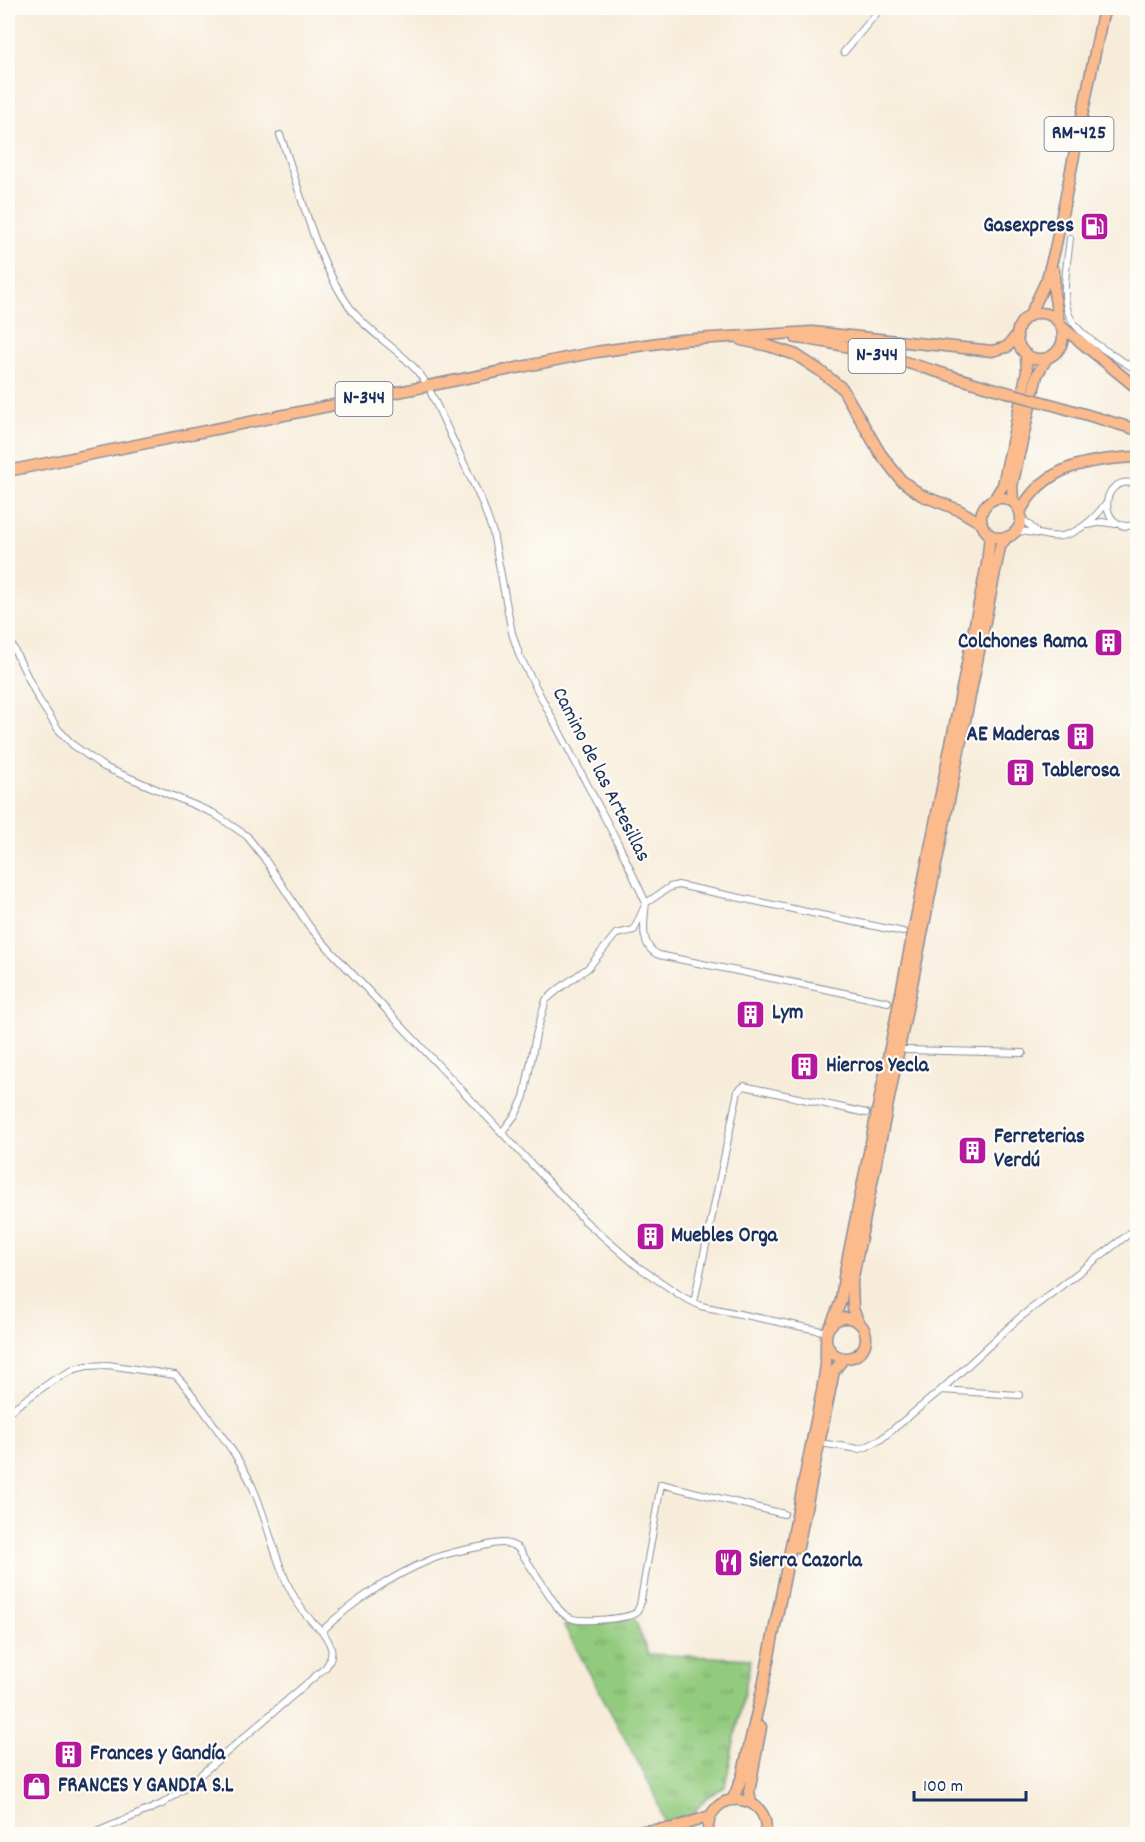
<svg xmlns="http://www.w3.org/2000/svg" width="1145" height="1842" font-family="Dekko,sans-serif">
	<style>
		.grass { fill: url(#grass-tufts); stroke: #577d6e; stroke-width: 1.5 }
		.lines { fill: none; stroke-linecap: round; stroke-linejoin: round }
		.minor-casing { stroke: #898e9c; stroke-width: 8 }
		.primary-casing { stroke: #898e9c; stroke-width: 13 }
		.trunk-casing { stroke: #898e9c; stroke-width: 13 }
		.minor { stroke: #fff; stroke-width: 6 }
		.primary { stroke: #fbbb8d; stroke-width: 10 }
		.trunk { stroke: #fbbb8d; stroke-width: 10 }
		.trunk-bridge-casing { stroke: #898e9c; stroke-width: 13; stroke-linecap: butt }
		.trunk-bridge { stroke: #fbbb8d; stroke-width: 10 }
		.labels { text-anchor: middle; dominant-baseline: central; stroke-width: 4.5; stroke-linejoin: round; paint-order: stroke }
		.shield { fill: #fdfcf7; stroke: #5f6c8c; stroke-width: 1.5 }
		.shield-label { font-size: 20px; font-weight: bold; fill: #1b2f5e }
		.poi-label { font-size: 21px; font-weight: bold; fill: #1b2f5e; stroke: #fdfcf7; text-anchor: start }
		.street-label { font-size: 21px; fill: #1b2f5e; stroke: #fdfcf7 }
	</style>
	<defs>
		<pattern id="grass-tufts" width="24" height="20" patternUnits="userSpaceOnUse" patternTransform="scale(1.5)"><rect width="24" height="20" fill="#93cb7e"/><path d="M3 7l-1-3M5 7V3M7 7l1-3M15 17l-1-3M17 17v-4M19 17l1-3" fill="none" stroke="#77a56a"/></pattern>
	</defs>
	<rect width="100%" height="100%" fill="#fdfcf7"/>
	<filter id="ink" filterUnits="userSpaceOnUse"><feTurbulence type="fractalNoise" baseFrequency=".0167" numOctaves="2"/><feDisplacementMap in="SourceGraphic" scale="12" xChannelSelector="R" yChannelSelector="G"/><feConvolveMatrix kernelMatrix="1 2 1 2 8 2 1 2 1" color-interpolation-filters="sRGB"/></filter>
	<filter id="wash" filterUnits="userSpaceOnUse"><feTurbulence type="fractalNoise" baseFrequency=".008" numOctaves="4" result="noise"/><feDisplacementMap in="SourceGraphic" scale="24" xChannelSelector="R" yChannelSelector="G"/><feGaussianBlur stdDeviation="1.35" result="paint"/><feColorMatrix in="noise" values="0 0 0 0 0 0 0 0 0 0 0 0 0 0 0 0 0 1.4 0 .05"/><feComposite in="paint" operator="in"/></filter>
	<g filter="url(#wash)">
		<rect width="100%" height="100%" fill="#f7ecd9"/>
		<path class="grass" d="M 635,1619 L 648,1654 L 751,1659 L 725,1786 L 705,1799 L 693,1814 L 664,1822 L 655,1794 L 564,1626 Z"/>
	</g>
	<g filter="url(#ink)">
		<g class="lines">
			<defs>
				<path id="minor" d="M 844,52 L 881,8
					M 280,135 C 302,193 314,258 351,309 C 371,336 404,351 424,380
					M 1070,238 C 1068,260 1061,290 1068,312 C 1075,336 1117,357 1138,371
					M 431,393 L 482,502 L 493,533 L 512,633 L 520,657 L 618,843 L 646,903 L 634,930 L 616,934 L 588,968 L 560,988 L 546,1000 L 536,1035 L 524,1097 L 516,1114 L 502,1132
					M 1138,484 C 1095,472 1099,538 1138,524
					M 1021,518 L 1035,530
					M 1088,525 L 1102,522 L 1116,524
					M 1016,531 C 1028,531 1038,534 1050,536 C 1072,540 1095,519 1106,503
					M 8,637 L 39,700 L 58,729 L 73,745 L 104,767 L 213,813 L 247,836 L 264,858 L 309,926 L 330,950 L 585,1221 L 637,1266 L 683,1297 L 701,1306 L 827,1332
					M 888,1002 L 659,955 C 639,947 644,920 646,903 L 670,887 L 678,885 L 903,932
					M 906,1050 L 1023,1053
					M 694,1302 L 738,1091 L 744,1086 L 866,1113
					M 941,1390 L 1019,1395
					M 8,1412 L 52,1381 L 75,1369 L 87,1366 L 108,1365 L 175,1375 C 188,1387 198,1403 209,1418 C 225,1440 242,1462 253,1488 C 274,1535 279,1596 322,1631
					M 826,1444 L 859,1449 L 866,1447 L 880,1440 L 941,1390 L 1018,1319 L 1138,1227
					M 92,1834 L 162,1804 L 185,1788 L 326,1667 C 336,1652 331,1644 322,1631 C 352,1602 391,1576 430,1560 C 446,1553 463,1550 479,1547 C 494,1544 506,1539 519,1549 L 558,1608 C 562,1613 567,1617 573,1619 C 584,1622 626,1619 636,1613 L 640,1605 L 661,1484 L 784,1514"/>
				<path id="primary" d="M826 1338a20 20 0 1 1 40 0a20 20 0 1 1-40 0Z
					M 858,1321 L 853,1309 L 852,1282 L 1000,547 L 1006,538
					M 831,1325 L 841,1301 L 844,1277 L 987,564 L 990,535
					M 798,1547 L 834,1371 L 844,1358
					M 733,1799 L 742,1777 L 763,1686 L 822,1391 L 826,1365 L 826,1343
					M 751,1803 L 749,1792 L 761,1727
					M 613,1834 L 674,1828 L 710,1816
					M 708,1834 C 705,1785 773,1792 765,1834"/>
				<path id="trunk" d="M 1054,271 L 1054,293 L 1059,322
					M1017 336a23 23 0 1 1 46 0a23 23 0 1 1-46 0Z
					M 1030,315 L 1047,279 L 1055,249 L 1102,18 L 1106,8
					M 1061,326 L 1138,389
					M 796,338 C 859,344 930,371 992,388
					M 741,340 L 769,346 L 796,355 L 819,370 L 842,388 L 880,453 L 901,480 L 921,495 L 959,510 L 981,523
					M 1057,406 L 1138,430
					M 8,471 L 596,352 L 680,340 L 812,332 L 992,351 L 1007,347 L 1017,335
					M981 518a20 20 0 1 1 40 0a20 20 0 1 1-40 0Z
					M 995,498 L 1003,485 L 1027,371 L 1026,355
					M 1013,501 L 1012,486 L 1037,375 L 1047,358
					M 1020,512 C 1044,465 1090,459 1138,457"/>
			</defs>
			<use href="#minor" class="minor-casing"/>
			<use href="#primary" class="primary-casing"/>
			<use href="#trunk" class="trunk-casing"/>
			<use href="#minor" class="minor"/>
			<use href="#primary" class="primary"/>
			<use href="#trunk" class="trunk"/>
			<defs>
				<path id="trunk-bridge" d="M 992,388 L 1057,406"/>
			</defs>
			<use href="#trunk-bridge" class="trunk-bridge-casing"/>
			<use href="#trunk-bridge" class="trunk-bridge"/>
		</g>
	</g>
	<defs>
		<symbol id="fuel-square" viewBox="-11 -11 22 22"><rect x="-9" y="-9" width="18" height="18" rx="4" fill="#b5179e" stroke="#fdfcf7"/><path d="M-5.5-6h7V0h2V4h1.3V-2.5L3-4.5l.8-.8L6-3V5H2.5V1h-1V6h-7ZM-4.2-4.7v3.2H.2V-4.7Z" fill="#fff"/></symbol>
		<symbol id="building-square" viewBox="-11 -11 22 22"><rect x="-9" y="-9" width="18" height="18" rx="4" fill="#b5179e" stroke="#fdfcf7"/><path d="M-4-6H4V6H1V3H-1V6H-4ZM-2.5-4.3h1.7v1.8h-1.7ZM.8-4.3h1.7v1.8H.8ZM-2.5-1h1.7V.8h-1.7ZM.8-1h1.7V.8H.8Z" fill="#fff"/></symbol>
		<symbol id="restaurant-square" viewBox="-11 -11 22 22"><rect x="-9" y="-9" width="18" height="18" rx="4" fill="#b5179e" stroke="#fdfcf7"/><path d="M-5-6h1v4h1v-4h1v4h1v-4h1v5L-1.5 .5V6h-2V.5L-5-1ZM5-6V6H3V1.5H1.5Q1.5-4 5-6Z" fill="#fff"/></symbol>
		<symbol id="shop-square" viewBox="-11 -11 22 22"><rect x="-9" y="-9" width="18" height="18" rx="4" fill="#b5179e" stroke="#fdfcf7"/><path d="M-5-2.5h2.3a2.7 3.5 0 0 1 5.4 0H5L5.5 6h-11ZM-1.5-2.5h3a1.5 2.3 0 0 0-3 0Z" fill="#fff"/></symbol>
	</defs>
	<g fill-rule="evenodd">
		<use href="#fuel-square" x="1078" y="210" width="33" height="33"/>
		<use href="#building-square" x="1092" y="626" width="33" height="33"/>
		<use href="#building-square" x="1064" y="720" width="33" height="33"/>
		<use href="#building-square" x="1004" y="756" width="33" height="33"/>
		<use href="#building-square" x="734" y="998" width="33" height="33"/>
		<use href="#building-square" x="788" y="1050" width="33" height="33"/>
		<use href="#building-square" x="956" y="1134" width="33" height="33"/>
		<use href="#building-square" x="634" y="1220" width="33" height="33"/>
		<use href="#restaurant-square" x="712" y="1546" width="33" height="33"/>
		<use href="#building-square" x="52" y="1738" width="33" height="33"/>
		<use href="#shop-square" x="20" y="1770" width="33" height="33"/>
	</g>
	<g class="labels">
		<g class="shield">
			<rect x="1044.5" y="117" width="69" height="34" rx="4.5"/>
			<rect x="848.5" y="339" width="57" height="34" rx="4.5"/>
			<rect x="335.5" y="382" width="57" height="34" rx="4.5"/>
		</g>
		<g class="shield-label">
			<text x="1079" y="134">RM-425</text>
			<text x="877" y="356">N-344</text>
			<text x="364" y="399">N-344</text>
		</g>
		<g class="poi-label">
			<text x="1074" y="227" text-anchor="end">Gasexpress</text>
			<text x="1087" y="643" text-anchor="end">Colchones Rama</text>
			<text x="1060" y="736" text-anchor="end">AE Maderas</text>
			<text x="1042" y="772">Tablerosa</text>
			<text x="772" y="1014">Lym</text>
			<text x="826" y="1067">Hierros Yecla</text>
			<text x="994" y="1138">Ferreterias<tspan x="994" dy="24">Verdú</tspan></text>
			<text x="671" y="1237">Muebles Orga</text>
			<text x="749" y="1562">Sierra Cazorla</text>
			<text x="90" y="1755">Frances y Gandía</text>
			<text x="58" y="1787">FRANCES Y GANDIA S.L</text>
		</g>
		<g class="street-label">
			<text transform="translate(600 775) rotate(63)">Camino de las Artesillas</text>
		</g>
	</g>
	<rect width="1145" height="1842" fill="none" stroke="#fdfcf7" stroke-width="30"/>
	<path d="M914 1791v9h112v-9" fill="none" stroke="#1b2f5e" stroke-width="3"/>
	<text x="923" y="1791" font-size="18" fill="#1b2f5e" stroke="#fdfcf7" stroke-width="4.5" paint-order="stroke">100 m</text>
</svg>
